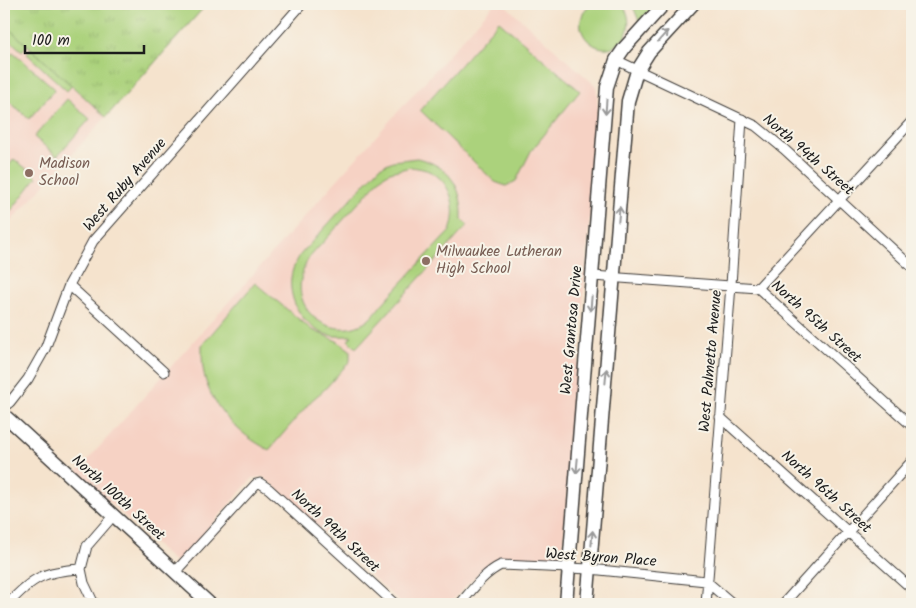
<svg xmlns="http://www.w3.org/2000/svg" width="916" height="608" font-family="Kalam,sans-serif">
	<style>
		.built { fill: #f6d2c4 }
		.grass { fill: #abd27c; stroke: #64774c; fill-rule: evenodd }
		.park { fill: url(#park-tufts); stroke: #64774c }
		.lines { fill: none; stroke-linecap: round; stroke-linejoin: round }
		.street-casing { stroke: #3d3a37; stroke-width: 11 }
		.secondary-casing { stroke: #3d3a37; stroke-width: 15 }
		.street { stroke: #fff; stroke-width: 9 }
		.secondary { stroke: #fff; stroke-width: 12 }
		.oneway { stroke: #999 }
		.education-dot { fill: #8d6e63; stroke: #f7f3e8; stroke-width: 2 }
		.labels { text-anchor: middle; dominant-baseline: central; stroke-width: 4; stroke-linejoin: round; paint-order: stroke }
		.street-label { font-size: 15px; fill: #1c1c1c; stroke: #f7f3e8 }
		.education-label { font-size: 15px; fill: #785e54; stroke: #f7f3e8; text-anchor: start }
	</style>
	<defs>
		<pattern id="park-tufts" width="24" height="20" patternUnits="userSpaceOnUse" patternTransform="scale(1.25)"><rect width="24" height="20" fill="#abd27c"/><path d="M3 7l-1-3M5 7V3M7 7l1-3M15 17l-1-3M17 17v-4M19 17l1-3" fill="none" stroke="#93b46b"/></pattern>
	</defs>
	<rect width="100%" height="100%" fill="#f7f3e8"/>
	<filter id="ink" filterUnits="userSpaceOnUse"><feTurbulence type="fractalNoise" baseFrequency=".02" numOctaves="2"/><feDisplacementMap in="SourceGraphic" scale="10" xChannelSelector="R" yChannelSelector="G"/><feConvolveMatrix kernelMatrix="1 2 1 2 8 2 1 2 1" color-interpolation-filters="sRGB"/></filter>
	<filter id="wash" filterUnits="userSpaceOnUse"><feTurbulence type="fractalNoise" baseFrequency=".0096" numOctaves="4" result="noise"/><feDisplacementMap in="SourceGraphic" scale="20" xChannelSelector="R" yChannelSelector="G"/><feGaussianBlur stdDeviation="1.12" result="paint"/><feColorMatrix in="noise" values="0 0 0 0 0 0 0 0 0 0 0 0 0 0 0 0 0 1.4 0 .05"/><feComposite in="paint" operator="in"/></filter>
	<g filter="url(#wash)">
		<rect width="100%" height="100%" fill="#f5e3cd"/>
		<path class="built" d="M 494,4 L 504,4 L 596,86 L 598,109 L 595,154 L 562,561 L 560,563 L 501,560 L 495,561 L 481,570 L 449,604 L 402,604 L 265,478 L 261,477 L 253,478 L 250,481 L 180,560 L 175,561 L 170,558 L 77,472 Z
			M 4,24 L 106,117 L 4,229 Z"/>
		<path class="grass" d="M 4,4 L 48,22 L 22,51 L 4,35 Z
			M 591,4 C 599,4 611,1 618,4 C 631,8 631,29 624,38 C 604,66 561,30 591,4 Z
			M 632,4 L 639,4 L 651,9 L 639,21 Z
			M 499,21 L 580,91 L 531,151 L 516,181 L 506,186 L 495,182 L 420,110 Z
			M 52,25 L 94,62 L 67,91 L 27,54 Z
			M 13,52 L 55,89 L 29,119 L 4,97 L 4,62 Z
			M 67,99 L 90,119 L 57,156 L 34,137 Z
			M 417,158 C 450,166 463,187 462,220 L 468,225 L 356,348 L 348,340 L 352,336 C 345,336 336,337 328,335 C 302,328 284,295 293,269 C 295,264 298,259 300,255 L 380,167 L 393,161 ZM 411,167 C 418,168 425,169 431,172 C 452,183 458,210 450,231 C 428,254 407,277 385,301 C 379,307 372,319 364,323 C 345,334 318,327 307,309 C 296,292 300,276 308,259 L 382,177 L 390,172 Z
			M 14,159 L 37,177 L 7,216 L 4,213 L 4,172 Z
			M 255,283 L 312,330 L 337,341 L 350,350 L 350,361 L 324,390 L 312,400 L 269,450 C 238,434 208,405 203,368 C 202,361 202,352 202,345 Z"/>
		<path class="park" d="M 4,4 L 207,4 L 106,117 L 4,24 Z"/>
	</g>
	<g filter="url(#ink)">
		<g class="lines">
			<defs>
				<path id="street" d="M 616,60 L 756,126 L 784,149 L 912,267
					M 593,276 L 758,288 L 912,426
					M 69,285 L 164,372
					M 758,288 L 912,121
					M 4,407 L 10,402 L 28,379 L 45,349 L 69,285 L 93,241 L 302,4
					M 720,417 L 912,589
					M 81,569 L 84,583 L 94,604
					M 175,572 L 256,484 L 260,483 L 269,489 L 395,604
					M 8,604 C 33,577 44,571 81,569 L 87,546 L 113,516
					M 460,604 C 472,590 484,573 501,565 L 590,569 L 706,581 L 733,604
					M 706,604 L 731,285 L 742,119
					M 783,604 L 912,461"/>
				<path id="secondary" d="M 4,415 L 210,604
					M 566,604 L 607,87 L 616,60 L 625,47 L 664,4
					M 587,604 L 628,101 L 637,71 L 649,52 L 693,4"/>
			</defs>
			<use href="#street" class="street-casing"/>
			<use href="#secondary" class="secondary-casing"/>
			<use href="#street" class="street"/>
			<use href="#secondary" class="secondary"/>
		</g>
		<defs><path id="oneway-shaft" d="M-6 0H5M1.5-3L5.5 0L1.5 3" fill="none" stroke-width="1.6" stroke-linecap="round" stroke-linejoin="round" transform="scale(1.25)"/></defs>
		<g class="oneway">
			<use href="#oneway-shaft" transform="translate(663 36) rotate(-48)"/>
			<use href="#oneway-shaft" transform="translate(606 107) rotate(94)"/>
			<use href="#oneway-shaft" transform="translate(619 214) rotate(-85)"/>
			<use href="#oneway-shaft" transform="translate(591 304) rotate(95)"/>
			<use href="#oneway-shaft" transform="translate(606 376) rotate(-85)"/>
			<use href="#oneway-shaft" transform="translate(577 466) rotate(95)"/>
			<use href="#oneway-shaft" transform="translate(592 538) rotate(-85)"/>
		</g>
	</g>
	<g class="education-dot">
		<circle cx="29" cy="173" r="5"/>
		<circle cx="426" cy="261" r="5"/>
	</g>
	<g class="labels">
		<g class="street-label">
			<text transform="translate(808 155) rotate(41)">North 94th Street</text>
			<text transform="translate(125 185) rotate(-49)">West Ruby Avenue</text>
			<text transform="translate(816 322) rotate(42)">North 95th Street</text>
			<text transform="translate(572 330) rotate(-85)">West Grantosa Drive</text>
			<text transform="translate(711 361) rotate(-85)">West Palmetto Avenue</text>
			<text transform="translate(826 492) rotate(42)">North 96th Street</text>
			<text transform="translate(118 498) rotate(42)">North 100th Street</text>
			<text transform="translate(335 531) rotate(43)">North 99th Street</text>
			<text transform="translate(601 558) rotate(4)">West Byron Place</text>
		</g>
		<g class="education-label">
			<text x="39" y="164">Madison<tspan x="39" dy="17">School</tspan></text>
			<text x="436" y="252">Milwaukee Lutheran<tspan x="436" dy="17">High School</tspan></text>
		</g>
	</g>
	<rect width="916" height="608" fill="none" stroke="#f7f3e8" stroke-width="20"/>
	<path d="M25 45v8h119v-8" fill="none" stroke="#1c1c1c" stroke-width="2.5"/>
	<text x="32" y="45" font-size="15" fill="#1c1c1c" stroke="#f7f3e8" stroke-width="4" paint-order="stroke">100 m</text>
</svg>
